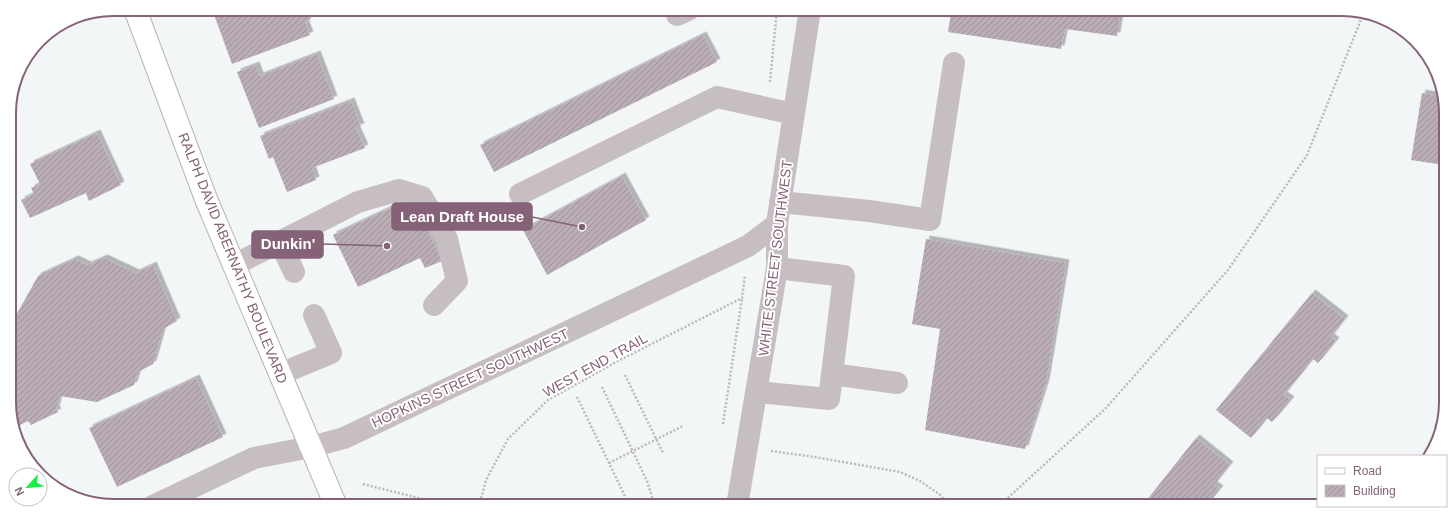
<svg xmlns="http://www.w3.org/2000/svg" width="1455" height="515" font-family="Helvetica,sans-serif">
	<style>
		.building { fill: url(#building-hatch); filter: url(#shadow) }
		.lines { fill: none; stroke-linecap: round; stroke-linejoin: round }
		.major-casing { stroke: #bbb1b7; stroke-width: 24 }
		.path { stroke: #beb8bc; stroke-width: 2.5; stroke-dasharray: 2 2; stroke-linecap: butt }
		.minor { stroke: #c7bec3; stroke-width: 22 }
		.major { stroke: #fff; stroke-width: 22 }
		.labels { text-anchor: middle; dominant-baseline: central; stroke-width: 4; stroke-linejoin: round; paint-order: stroke }
		.street-label { font-size: 14px; fill: #856277; stroke: #fff }
		.rim { fill: none; stroke: #856277; stroke-width: 2 }
		.leader { fill: none; stroke: #856277; stroke-width: 1.5 }
		.callout-dot { fill: #856277; stroke: #fff; stroke-width: 1.5 }
		.callout { fill: #856277; stroke: #856277; stroke-width: 1.5 }
		.callout-label { font-size: 15px; text-anchor: middle; font-weight: bold; fill: #fff }
	</style>
	<defs>
		<pattern id="building-hatch" width="6" height="6" patternUnits="userSpaceOnUse"><rect width="6" height="6" fill="#baadb6"/><path d="M-1 1l2-2M0 6l6-6M5 7l2-2" fill="none" stroke="#9d9099"/></pattern>
		<filter id="shadow"><feDropShadow dx="3.5" dy="-3.5" stdDeviation="0" flood-color="#0004"/></filter>
	</defs>
	<rect width="100%" height="100%" fill="#f2f6f6"/>
	<path class="building" d="M 212,9 L 307,9 L 311,19 L 305,22 L 310,35 L 232,64 Z
		M 893,9 L 903,9 L 903,14 L 892,12 Z
		M 930,9 L 1121,9 L 1117,36 L 1065,29 L 1061,49 L 948,32 L 951,13 Z
		M 703,35 L 717,62 L 494,172 L 480,145 Z
		M 317,54 L 334,99 L 259,128 L 237,72 L 256,65 L 260,76 Z
		M 1422,93 L 1444,97 L 1445,99 L 1444,165 L 1411,160 Z
		M 351,101 L 361,127 L 356,128 L 365,148 L 312,168 L 316,180 L 287,192 L 273,157 L 269,159 L 260,136 Z
		M 97,133 L 121,185 L 89,201 L 86,193 L 30,218 L 21,200 L 34,194 L 31,188 L 40,184 L 30,164 Z
		M 622,176 L 646,220 L 547,275 L 523,230 Z
		M 397,205 L 403,218 L 419,210 L 442,261 L 425,268 L 420,258 L 358,287 L 333,235 Z
		M 926,239 L 1066,263 L 1046,383 L 1025,449 L 925,430 L 940,329 L 912,324 Z
		M 104,258 L 136,273 L 153,265 L 177,321 L 163,329 L 153,364 L 138,372 L 134,385 L 97,402 L 60,396 L 56,409 L 58,412 L 31,425 L 28,421 L 14,428 L 11,422 L 10,321 L 14,319 L 38,276 L 75,259 L 88,265 Z
		M 1312,293 L 1345,319 L 1331,337 L 1336,341 L 1318,363 L 1313,359 L 1284,395 L 1291,400 L 1272,422 L 1267,418 L 1251,438 L 1216,410 Z
		M 196,378 L 223,437 L 117,487 L 89,428 Z
		M 1435,424 L 1441,425 L 1441,435 L 1432,448 Z
		M 1196,438 L 1230,465 L 1214,485 L 1220,489 L 1206,506 L 1142,506 Z"/>
	<g class="lines">
		<defs>
			<path id="major" d="M 135,9 L 206,199 L 336,506"/>
		</defs>
		<use href="#major" class="major-casing"/>
		<path class="path" d="M 770,82 L 777,9
			M 625,375 L 663,453
			M 602,387 L 647,481 L 655,506
			M 577,397 L 624,494 L 628,506
			M 723,424 L 742,298
			M 771,451 L 815,457 L 900,472 L 920,481 L 939,494 L 951,506
			M 609,463 L 683,426
			M 363,484 L 450,506
			M 479,506 L 486,480 L 508,439 L 548,400 L 618,361 L 742,298 L 745,275
			M 999,506 L 1105,409 L 1228,270 L 1307,155 L 1360,22 L 1362,12"/>
		<path class="minor" d="M 677,15 L 690,9
			M 520,194 L 717,97 L 794,114
			M 780,202 L 869,211 L 930,220 L 954,63
			M 280,242 L 294,272
			M 234,265 L 358,202 L 399,190 L 422,197 L 447,239 L 457,281 L 434,305
			M 280,374 L 331,353 L 314,315
			M 832,374 L 897,383
			M 757,392 L 829,399 L 844,276 L 777,268
			M 153,506 L 254,458 L 311,447 L 344,438 L 748,246 L 777,224
			M 737,506 L 777,268 L 777,224 L 810,9"/>
		<use href="#major" class="major"/>
	</g>
	<g class="labels">
		<g class="street-label">
			<text transform="translate(233 258) rotate(68)">RALPH DAVID ABERNATHY BOULEVARD</text>
			<text transform="translate(775 258) rotate(-83)">WHITE STREET SOUTHWEST</text>
			<text transform="translate(595 365) rotate(-29)">WEST END TRAIL</text>
			<text transform="translate(470 378) rotate(-25)">HOPKINS STREET SOUTHWEST</text>
		</g>
	</g>
	<path d="M0 0H1455V515H0ZM113 16H1342A97 97 0 0 1 1439 113V402A97 97 0 0 1 1342 499H113A97 97 0 0 1 16 402V113A97 97 0 0 1 113 16Z" fill="#fff" fill-rule="evenodd"/>
	<path class="rim" d="M113 16H1342A97 97 0 0 1 1439 113V402A97 97 0 0 1 1342 499H113A97 97 0 0 1 16 402V113A97 97 0 0 1 113 16Z"/>
	<path class="leader" d="M582 227L532 217M387 246L323 244"/>
	<g class="callout-dot">
		<circle cx="582" cy="227" r="4"/>
		<circle cx="387" cy="246" r="4"/>
	</g>
	<g class="callout">
		<rect x="392" y="203" width="140" height="27" rx="4"/>
		<rect x="252" y="231" width="71" height="27" rx="4"/>
	</g>
	<g class="callout-label">
		<text x="462" y="222">Lean Draft House</text>
		<text x="288" y="249">Dunkin'</text>
	</g>
	<rect x="1317" y="455" width="130" height="52" fill="#ffffff" stroke="#cec0c9"/>
	<rect x="1325" y="468" width="20" height="6" fill="#ffffff" stroke="#cec0c9"/>
	<text x="1353" y="475" font-size="12" fill="#856277">Road</text>
	<rect x="1325" y="485" width="20" height="12" fill="url(#building-hatch)" stroke="#cec0c9"/>
	<text x="1353" y="495" font-size="12" fill="#856277">Building</text>
	<g transform="translate(28 487) rotate(243)"><circle r="19" fill="#ffffff" stroke="#cec0c9"/>
	<path d="M0-3L7 15L0 10L-7 15Z" fill="#17f045"/>
	<text y="-6" font-size="11" font-weight="bold" text-anchor="middle" fill="#856277">N</text>
	</g>
</svg>
